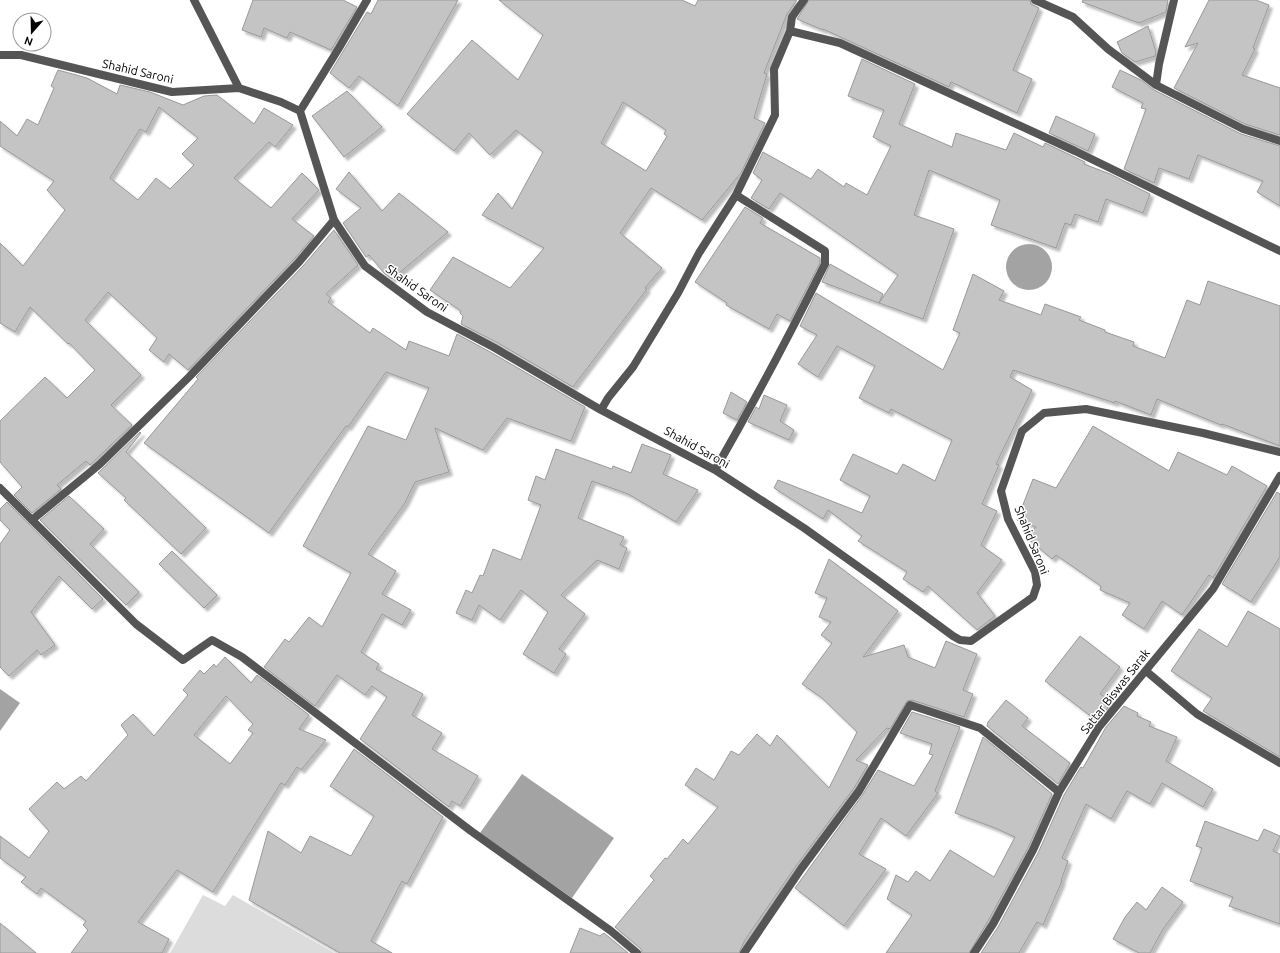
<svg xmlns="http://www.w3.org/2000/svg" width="1280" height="953" font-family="Ubuntu,sans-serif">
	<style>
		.green { fill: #dcdcdc }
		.water { fill: #a3a3a3 }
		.building { fill: #c4c4c4; stroke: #999; fill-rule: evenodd; filter: url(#shadow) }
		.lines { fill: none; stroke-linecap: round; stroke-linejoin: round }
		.service { stroke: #555; stroke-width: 8 }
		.minor { stroke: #555; stroke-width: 8 }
		.labels { text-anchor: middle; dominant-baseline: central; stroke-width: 3; stroke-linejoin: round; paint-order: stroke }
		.street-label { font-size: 12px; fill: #000; stroke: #fff }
	</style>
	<defs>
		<filter id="shadow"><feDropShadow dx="3.5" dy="3.5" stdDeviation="1" flood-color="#0004"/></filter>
	</defs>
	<rect width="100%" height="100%" fill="#fff"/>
	<path class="green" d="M 203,895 L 225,906 L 233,895 L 334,953 L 170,953 Z"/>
	<path class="water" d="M1006 267a23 23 0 1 1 46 0a23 23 0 1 1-46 0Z
		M 0,689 L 20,703 L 0,731 Z
		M 522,774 L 614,838 L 572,898 L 480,833 Z"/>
	<path class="building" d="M 253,0 L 343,0 L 357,7 L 331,50 L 290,32 L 287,38 L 264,28 L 261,37 L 242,30 Z
		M 378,0 L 458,0 L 398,106 L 359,76 L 349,88 L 330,73 L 367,12 L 371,14 Z
		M 499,0 L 682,0 L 695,6 L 698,0 L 797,0 L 787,14 L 764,73 L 767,74 L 754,118 L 765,123 L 741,173 L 702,220 L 651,188 L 620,233 L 662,268 L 645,288 L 647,289 L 573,387 L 498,343 L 461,324 L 463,316 L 460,313 L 461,311 L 430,290 L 453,257 L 510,288 L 544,248 L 482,215 L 498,193 L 512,209 L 543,152 L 516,130 L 490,155 L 469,133 L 454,151 L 407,114 L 472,40 L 518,80 L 543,35 ZM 623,102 L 666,130 L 664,134 L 667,136 L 646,171 L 601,143 Z
		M 809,0 L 1030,0 L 1031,4 L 1039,8 L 1013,70 L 1032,79 L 1017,113 L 951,82 L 949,87 L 823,29 L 823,30 L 797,19 Z
		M 1083,0 L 1168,0 L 1166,12 L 1139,23 L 1082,2 Z
		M 1209,0 L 1256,0 L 1269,5 L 1253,48 L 1255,49 L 1242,75 L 1280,88 L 1280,135 L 1245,124 L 1174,88 L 1198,43 L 1185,47 Z
		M 1148,26 L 1156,52 L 1155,56 L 1135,62 L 1122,53 L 1117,42 Z
		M 862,59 L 915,84 L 899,124 L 952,147 L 956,133 L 1006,150 L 1014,133 L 1043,147 L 1045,143 L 1085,162 L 1084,164 L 1110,174 L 1150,194 L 1143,213 L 1106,199 L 1098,222 L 1075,214 L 1071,225 L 1065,223 L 1056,248 L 991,225 L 1000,200 L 929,170 L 914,215 L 954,229 L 923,319 L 879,303 L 898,275 L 780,193 L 769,209 L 751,198 L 762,180 L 753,173 L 763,152 L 811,179 L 818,169 L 844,187 L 846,183 L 867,195 L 891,146 L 873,137 L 884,110 L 848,96 Z
		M 58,70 L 87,78 L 117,94 L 120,85 L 150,92 L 183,105 L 204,96 L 217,95 L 254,124 L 264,108 L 293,125 L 275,147 L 269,142 L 234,178 L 271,208 L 302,173 L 319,190 L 292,219 L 314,236 L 295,258 L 188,370 L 169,354 L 164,362 L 149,350 L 157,338 L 108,292 L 85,320 L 141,375 L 111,405 L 132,425 L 90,465 L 86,461 L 57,485 L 61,489 L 32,513 L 14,495 L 22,487 L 0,462 L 0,421 L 45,377 L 67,398 L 95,370 L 69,343 L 68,344 L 30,307 L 15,332 L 0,323 L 0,243 L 23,266 L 65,210 L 47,190 L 54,181 L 0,146 L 0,121 L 17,136 L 27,119 L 38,125 L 54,88 L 51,86 ZM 159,107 L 198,138 L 182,154 L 194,165 L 170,189 L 156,178 L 138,200 L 110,178 L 140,129 L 146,132 Z
		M 1120,70 L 1141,80 L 1154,90 L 1241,134 L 1280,146 L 1280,206 L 1257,192 L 1263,181 L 1198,155 L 1189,179 L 1159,168 L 1154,183 L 1124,169 L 1146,109 L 1141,108 L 1143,103 L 1112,87 Z
		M 347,91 L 382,127 L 344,157 L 312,116 Z
		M 1056,116 L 1095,134 L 1088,151 L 1049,133 Z
		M 349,172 L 382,211 L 399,193 L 448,232 L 392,279 L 384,273 L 369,255 L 366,257 L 343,223 L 361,208 L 336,189 Z
		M 745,207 L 763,218 L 760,223 L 820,258 L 820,263 L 790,321 L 777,314 L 769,329 L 726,305 L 727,303 L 695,282 Z
		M 334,230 L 358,265 L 326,294 L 331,298 L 328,302 L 370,333 L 373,328 L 406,350 L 409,341 L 449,356 L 457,334 L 492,353 L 585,407 L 571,441 L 507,418 L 483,450 L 435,428 L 449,472 L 415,482 L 405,503 L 368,554 L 396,571 L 382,594 L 411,610 L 402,625 L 382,614 L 361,652 L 379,664 L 376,669 L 423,694 L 412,715 L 442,733 L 432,749 L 478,776 L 460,806 L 452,801 L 449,807 L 360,739 L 387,697 L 372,686 L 365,695 L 337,675 L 315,706 L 264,667 L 285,639 L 289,642 L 309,617 L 322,627 L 351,573 L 303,546 L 368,426 L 406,440 L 429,388 L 386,372 L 348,427 L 346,426 L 269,533 L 144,443 L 198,379 L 196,377 L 303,266 Z
		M 830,264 L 883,294 L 879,303 L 822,282 Z
		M 973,274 L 1004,291 L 999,300 L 1041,315 L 1045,304 L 1081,317 L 1079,320 L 1105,330 L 1105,332 L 1134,342 L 1133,346 L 1165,358 L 1187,300 L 1200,305 L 1208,281 L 1280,306 L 1280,446 L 1222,424 L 1221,425 L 1157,399 L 1151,415 L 1115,401 L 1115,403 L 1013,370 L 1010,377 L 1032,390 L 996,464 L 999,465 L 982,504 L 997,511 L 981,545 L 1002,560 L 977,593 L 995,616 L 977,630 L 928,586 L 923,592 L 903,579 L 907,572 L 858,541 L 862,536 L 828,510 L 823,519 L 774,488 L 778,480 L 862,513 L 870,496 L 840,480 L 853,454 L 897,474 L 903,464 L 935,481 L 952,440 L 891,409 L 889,413 L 859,398 L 875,366 L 837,346 L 818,377 L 798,364 L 817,335 L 800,326 L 816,293 L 943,370 L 960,333 L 953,330 Z
		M 731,392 L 747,402 L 737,420 L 723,413 Z
		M 764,395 L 787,405 L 780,421 L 794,430 L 789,440 L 748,422 L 756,407 L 759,409 Z
		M 1093,426 L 1169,471 L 1178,452 L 1227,475 L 1232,466 L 1267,486 L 1213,578 L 1209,575 L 1182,615 L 1162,601 L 1144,629 L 1122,615 L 1130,603 L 1100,590 L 1101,586 L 1056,555 L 1052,559 L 1027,538 L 1036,527 L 1017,520 L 1033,479 L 1056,488 Z
		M 140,432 L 141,433 L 126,452 L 206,528 L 181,554 L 124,500 L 126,498 L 98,473 Z
		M 642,444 L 671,455 L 663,474 L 698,490 L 676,522 L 628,494 L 592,481 L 578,518 L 624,537 L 620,545 L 627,548 L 619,569 L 597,560 L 561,595 L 585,614 L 559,649 L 566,654 L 554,673 L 523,654 L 548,612 L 521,590 L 500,620 L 479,605 L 472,620 L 456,613 L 466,590 L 472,593 L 480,575 L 483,576 L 493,549 L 521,560 L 541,505 L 528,500 L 536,476 L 545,480 L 556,449 L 612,469 L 613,466 L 631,473 Z
		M 1277,492 L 1280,494 L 1280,557 L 1251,602 L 1222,584 Z
		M 69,496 L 104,529 L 90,544 L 139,592 L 126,605 L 40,520 Z
		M 7,502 L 103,599 L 92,609 L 59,576 L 31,612 L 55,645 L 41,655 L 37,650 L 9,676 L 0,667 L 0,544 L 10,530 L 0,520 L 0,509 Z
		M 172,551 L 217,595 L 204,608 L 159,564 Z
		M 829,559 L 898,611 L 863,657 L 904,645 L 908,657 L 935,668 L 946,641 L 977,654 L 963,690 L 973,694 L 964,717 L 912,700 L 907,701 L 890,729 L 887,728 L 856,760 L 868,765 L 854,788 L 796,866 L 745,940 L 739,953 L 642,953 L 641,949 L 615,927 L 654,880 L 650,876 L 665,858 L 667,859 L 683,839 L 688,844 L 718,807 L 685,785 L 696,768 L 714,780 L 731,751 L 739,755 L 757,734 L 770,746 L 777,735 L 829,788 L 857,732 L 822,698 L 802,684 L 832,643 L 821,635 L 831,622 L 819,617 L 827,598 L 815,593 Z
		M 1248,611 L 1280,629 L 1280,757 L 1203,711 L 1212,698 L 1171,671 L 1199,629 L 1227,647 Z
		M 1080,636 L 1120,667 L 1100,694 L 1113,701 L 1097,721 L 1045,681 Z
		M 225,657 L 251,683 L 257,675 L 309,715 L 299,729 L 326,740 L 301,770 L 297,767 L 285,785 L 281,783 L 213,892 L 177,870 L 138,922 L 169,939 L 162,953 L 71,953 L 88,930 L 83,925 L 86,921 L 41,888 L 37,894 L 21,882 L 26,877 L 0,858 L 0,836 L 29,858 L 49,831 L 29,809 L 57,782 L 64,789 L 81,776 L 86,781 L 128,735 L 121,725 L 133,714 L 154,736 L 188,695 L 183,690 L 200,670 L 204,674 L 214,664 L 216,667 ZM 226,696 L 253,724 L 248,730 L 253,733 L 230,764 L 194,735 Z
		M 1006,700 L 1028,718 L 1022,726 L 1070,763 L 1058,784 L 987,726 L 988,722 Z
		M 1124,706 L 1138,713 L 1137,716 L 1151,722 L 1149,726 L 1177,737 L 1166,761 L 1213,789 L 1203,807 L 1162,783 L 1150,804 L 1127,791 L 1111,819 L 1086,804 L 1062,858 L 1068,861 L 1061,881 L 1062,881 L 1043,925 L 1037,922 L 1019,953 L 981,953 L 998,927 L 1038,853 L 1064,795 L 1079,770 L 1081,767 L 1083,768 L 1106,727 Z
		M 912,712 L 960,727 L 935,791 L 938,793 L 906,836 L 881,818 L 859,854 L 886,869 L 844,926 L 795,888 L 863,794 L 878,770 L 914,786 L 933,755 L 929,754 L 932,744 L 900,733 Z
		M 983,737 L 1052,794 L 1028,848 L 988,921 L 969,953 L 886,953 L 912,915 L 887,899 L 896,875 L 908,882 L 916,871 L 930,881 L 950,850 L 994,877 L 1015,837 L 995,828 L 955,813 Z
		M 354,749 L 443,817 L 407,884 L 402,881 L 371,941 L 392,953 L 340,953 L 249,900 L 268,831 L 301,853 L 310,836 L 351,856 L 374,816 L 330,786 Z
		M 1205,821 L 1258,841 L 1264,829 L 1280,836 L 1273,851 L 1280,854 L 1280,924 L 1229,906 L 1233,897 L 1190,881 L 1202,848 L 1196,846 Z
		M 1162,887 L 1183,902 L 1163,929 L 1150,953 L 1139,953 L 1113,939 L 1125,917 L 1137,902 L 1146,910 Z
		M 0,923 L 36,953 L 0,953 Z
		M 580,928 L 600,936 L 604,933 L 628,953 L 570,953 Z"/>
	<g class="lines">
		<path class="service" d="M 32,520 L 100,464 L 189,377 L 299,262 L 334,220"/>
		<path class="minor" d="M 194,0 L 239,88
			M 1035,0 L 1073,17 L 1108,49 L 1156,85 L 1243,129 L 1280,141
			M 790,31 L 840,43 L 1075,151 L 1280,251
			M 0,55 L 21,55 L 172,92 L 239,88 L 281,102 L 300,111 L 334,220 L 365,266 L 427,312 L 495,348 L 601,410 L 715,470 L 804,528 L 877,580 L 953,636 L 960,640 L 971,641 L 1033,597 L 1037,585 L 1035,572 L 1008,519 L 1001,491 L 1022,431 L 1044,413 L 1086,409 L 1203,433 L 1280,452
			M 1156,85 L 1159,64 L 1174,0
			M 300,111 L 339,48 L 367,0
			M 601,410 L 608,398 L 633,367 L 678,293 L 699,253 L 736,195 L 775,115 L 774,69 L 790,31 L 792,17 L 804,0
			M 715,470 C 754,402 790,334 825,264 L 825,251 L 736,195
			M 0,488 L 136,624 L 183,660 L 212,640 L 242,657 L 471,831 L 611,931 L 637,953
			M 1146,671 L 1197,714 L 1280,763
			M 744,953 L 801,869 L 859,791 L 910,705 L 980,728 L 1059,792
			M 974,953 L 993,924 L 1033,850 L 1059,792 L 1099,727 L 1213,589 L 1280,476"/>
	</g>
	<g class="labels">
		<g class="street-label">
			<text transform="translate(138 71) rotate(13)">Shahid Saroni</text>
			<text transform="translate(417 288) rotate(35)">Shahid Saroni</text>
			<text transform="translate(697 447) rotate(29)">Shahid Saroni</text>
			<text transform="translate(1032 540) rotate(68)">Shahid Saroni</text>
			<text transform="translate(1115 691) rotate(-52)">Sattar Biswas Sarak</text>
		</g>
	</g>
	<g transform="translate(32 32) rotate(200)"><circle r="19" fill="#ffffff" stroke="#999999"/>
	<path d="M0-3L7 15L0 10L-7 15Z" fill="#000000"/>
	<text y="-6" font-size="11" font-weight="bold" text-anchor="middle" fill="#000000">N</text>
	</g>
</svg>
